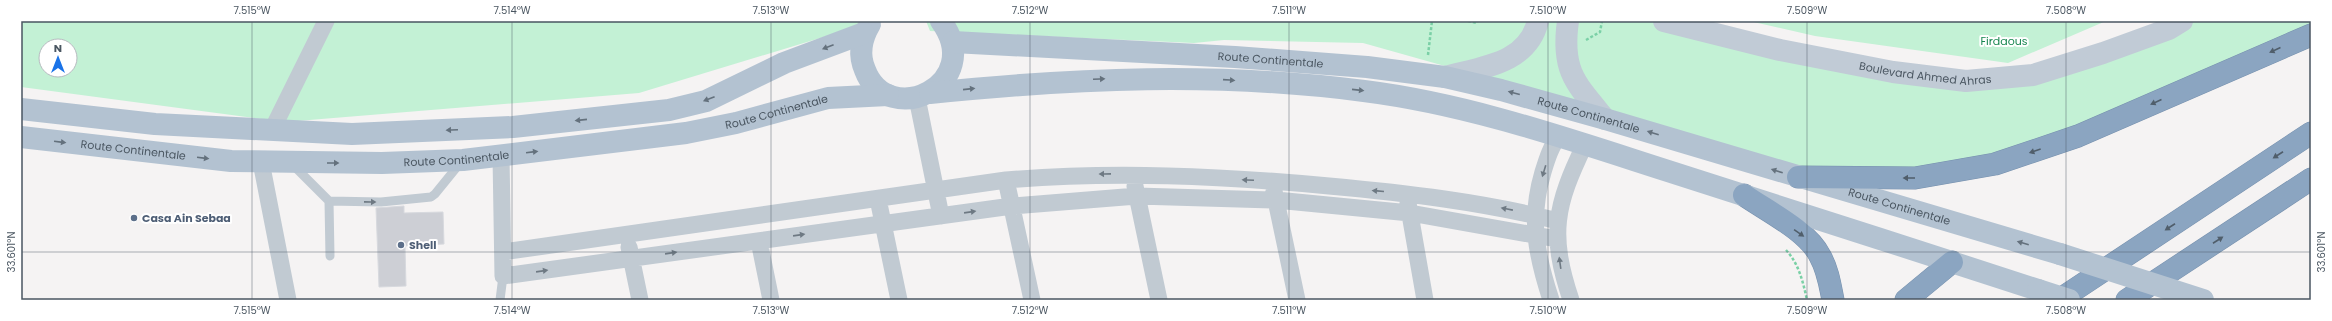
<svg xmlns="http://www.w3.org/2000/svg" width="2332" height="321" font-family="Poppins,sans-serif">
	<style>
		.green { fill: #c3f1d5; fill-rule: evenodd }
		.building { fill: #cdcfd5; stroke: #d7d9de }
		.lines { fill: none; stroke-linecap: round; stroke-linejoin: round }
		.highway-casing { stroke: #7690ad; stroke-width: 23 }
		.path { stroke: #7ad0a6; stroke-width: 2.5; stroke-dasharray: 3 2; stroke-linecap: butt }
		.lane { stroke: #c1cad2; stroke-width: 9 }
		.street { stroke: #c1cad2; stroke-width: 17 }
		.secondary { stroke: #c1cbd6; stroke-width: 22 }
		.primary { stroke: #b3c2d1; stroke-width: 22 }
		.highway { stroke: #8ba5c1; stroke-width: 22 }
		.primary-bridge { stroke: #b3c2d1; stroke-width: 22 }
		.oneway { fill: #64717d }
		.oneway2 { fill: #505e6b }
		.oneway3 { fill: #6e7983 }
		.ticks { fill: none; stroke: #4a5661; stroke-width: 1; stroke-opacity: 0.45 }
		.service-dot { fill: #5c6f8a; stroke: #fff; stroke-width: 1.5 }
		.labels { text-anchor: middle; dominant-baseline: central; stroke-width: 4; stroke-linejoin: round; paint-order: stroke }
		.park-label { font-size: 11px; fill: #17864f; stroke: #fff }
		.street-label { font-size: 11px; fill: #4a5661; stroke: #fff }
		.service-label { font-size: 11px; font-weight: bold; fill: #4e5e75; stroke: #fff; text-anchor: start }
		.neatline { fill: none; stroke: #4a5661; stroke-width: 1.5 }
		.ticks-label { font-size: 10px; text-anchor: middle; fill: #4a5661 }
	</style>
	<rect width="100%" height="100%" fill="#f5f3f3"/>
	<path class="green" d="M 21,21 L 876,21 L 639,93 L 285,122 L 21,87 ZM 46,46 L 70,46 L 70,70 L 46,70 Z
		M 926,21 L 1664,21 L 1893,72 L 2033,75 L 2182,21 L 2311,21 L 2311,28 L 1995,164 L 1814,180 L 1459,70 L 1363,43 L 1224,40 L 1194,43 L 930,31 Z
		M 1749,21 L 2106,21 L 2008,63 L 1815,36 Z"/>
	<path class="building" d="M 404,206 L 404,213 L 443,212 L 444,244 L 405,246 L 406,286 L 379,287 L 376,208 Z"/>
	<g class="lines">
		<defs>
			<path id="highway" d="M 1798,177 L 1915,178 L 1995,164 L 2078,136 L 2311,35
				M 1744,195 C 1767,211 1808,231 1820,256 C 1828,270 1830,285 1833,300
				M 1906,300 L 1952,262
				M 2059,300 L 2311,133
				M 2127,300 L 2311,179"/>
		</defs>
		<use href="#highway" class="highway-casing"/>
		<path class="path" d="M 1468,21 L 1477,23 L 1477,21
			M 1586,40 L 1600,32 L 1602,21
			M 1428,55 L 1432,21
			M 1786,250 C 1799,264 1803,282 1807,300"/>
		<path class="lane" d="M 292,164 L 329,201 L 381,202 L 431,197 L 435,194 L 461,162
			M 329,201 L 330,256
			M 500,300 L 503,276"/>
		<path class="street" d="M 917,98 L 941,216
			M 272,130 L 326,21
			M 501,156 L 503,276 L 1012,206 L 1137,196 L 1276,200 L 1410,213 L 1557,239
			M 261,162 L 288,300
			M 1006,180 L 1032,300
			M 1135,186 L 1159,300
			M 1274,191 L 1297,300
			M 878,199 L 899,300
			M 1408,203 L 1425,300
			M 759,241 L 771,300
			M 629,247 L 640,300
			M 503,252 L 1006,180 C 1114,171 1221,176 1329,186 C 1406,193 1483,202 1558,221
			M 1551,300 C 1536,254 1529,219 1543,172 C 1547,159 1551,146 1559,136
			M 1571,300 C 1549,234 1555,206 1585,144"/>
		<g class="secondary">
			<path d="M 1568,21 C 1561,70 1575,83 1605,119"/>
			<path id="s1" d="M 1664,21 L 1780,50 L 1893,72 L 1966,81 L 2033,75 L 2103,53 L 2169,29 L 2182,21"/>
			<path d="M 1445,77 C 1483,67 1527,64 1538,21"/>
		</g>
		<g class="primary">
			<path d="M 870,24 C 861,39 858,54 865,70 C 888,131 987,84 941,21"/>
			<path id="s2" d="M 953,42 L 1235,57 L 1367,67 L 1445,77 L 1501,90 L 1605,119 L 2060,254"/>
			<path d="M 930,93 C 1077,78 1217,72 1364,91 C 1468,104 1568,139 1668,171 C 1791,210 1915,250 2038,290"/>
			<path d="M 21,109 L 155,124 L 352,134 L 513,127 L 669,110 L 706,101 L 784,63 L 864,33"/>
			<path id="s3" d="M 21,137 L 231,161 L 382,163 L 463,160 L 686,133 L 736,123 L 828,98 L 888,95"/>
		</g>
		<use href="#highway" class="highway"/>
		<path class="primary-bridge" d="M 2060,254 L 2203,300
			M 2038,290 L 2069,300"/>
	</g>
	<defs><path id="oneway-solid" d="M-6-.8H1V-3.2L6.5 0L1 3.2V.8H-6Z"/></defs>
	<g class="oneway">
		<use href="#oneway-solid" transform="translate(828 47) rotate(159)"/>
		<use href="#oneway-solid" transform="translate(1099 79) rotate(-3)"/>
		<use href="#oneway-solid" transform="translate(1229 80) rotate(4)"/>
		<use href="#oneway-solid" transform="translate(969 89) rotate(-6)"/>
		<use href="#oneway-solid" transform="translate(1358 90) rotate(6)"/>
		<use href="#oneway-solid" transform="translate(1514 93) rotate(-165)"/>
		<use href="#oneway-solid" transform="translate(709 99) rotate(159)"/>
		<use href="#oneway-solid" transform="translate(581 120) rotate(174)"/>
		<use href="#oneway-solid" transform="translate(452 130) rotate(178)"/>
		<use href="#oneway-solid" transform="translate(1653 133) rotate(-163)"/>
		<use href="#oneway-solid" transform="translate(60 142) rotate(7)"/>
		<use href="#oneway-solid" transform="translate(532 152) rotate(-7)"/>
		<use href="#oneway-solid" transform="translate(203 158) rotate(7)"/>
		<use href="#oneway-solid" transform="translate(333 163)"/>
		<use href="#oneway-solid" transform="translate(1777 171) rotate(-163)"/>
		<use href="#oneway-solid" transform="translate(2023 243) rotate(-164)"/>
	</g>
	<g class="oneway2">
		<use href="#oneway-solid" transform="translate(2275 50) rotate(156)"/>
		<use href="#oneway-solid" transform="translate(2156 102) rotate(156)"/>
		<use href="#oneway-solid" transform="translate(2035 151) rotate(161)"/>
		<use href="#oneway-solid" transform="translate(2278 155) rotate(147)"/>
		<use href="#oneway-solid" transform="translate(1909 178) rotate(180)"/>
		<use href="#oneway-solid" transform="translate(2170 227) rotate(147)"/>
		<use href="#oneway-solid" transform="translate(1799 233) rotate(35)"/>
		<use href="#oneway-solid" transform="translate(2218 240) rotate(-33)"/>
	</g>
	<g class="oneway3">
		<use href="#oneway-solid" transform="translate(1544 171) rotate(107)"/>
		<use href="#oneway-solid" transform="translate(1105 174) rotate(179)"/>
		<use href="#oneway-solid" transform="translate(1248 180) rotate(-177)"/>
		<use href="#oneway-solid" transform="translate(1378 191) rotate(-175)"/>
		<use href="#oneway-solid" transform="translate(370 202) rotate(1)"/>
		<use href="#oneway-solid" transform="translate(1507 209) rotate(-169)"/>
		<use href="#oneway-solid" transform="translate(970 212) rotate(-8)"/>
		<use href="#oneway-solid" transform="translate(799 235) rotate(-8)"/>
		<use href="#oneway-solid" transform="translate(671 253) rotate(-8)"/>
		<use href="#oneway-solid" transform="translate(1560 263) rotate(-98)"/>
		<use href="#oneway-solid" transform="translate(542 271) rotate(-8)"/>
	</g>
	<path class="ticks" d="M 252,21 L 252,300M 512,21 L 512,300M 771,21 L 771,300M 1030,21 L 1030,300M 1289,21 L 1289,300M 1548,21 L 1548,300M 1807,21 L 1807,300M 2066,21 L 2066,300M 21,252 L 2311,252"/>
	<g class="service-dot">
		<circle cx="134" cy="218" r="4"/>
		<circle cx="401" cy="245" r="4"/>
	</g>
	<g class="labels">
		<g class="park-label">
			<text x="2004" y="41">Firdaous</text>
		</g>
		<g class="street-label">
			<text stroke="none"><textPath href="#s2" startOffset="318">Route Continentale</textPath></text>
			<text stroke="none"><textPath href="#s1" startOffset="267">Boulevard Ahmed Ahras</textPath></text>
			<text stroke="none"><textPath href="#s3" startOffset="761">Route Continentale</textPath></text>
			<text stroke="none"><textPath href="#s2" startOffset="642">Route Continentale</textPath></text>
			<text stroke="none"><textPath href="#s3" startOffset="113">Route Continentale</textPath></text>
			<text stroke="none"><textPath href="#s3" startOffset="437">Route Continentale</textPath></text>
			<text stroke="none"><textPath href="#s2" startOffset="966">Route Continentale</textPath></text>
		</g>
		<g class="service-label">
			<text x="142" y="218">Casa Ain Sebaa</text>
			<text x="409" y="245">Shell</text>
		</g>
	</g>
	<rect width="2332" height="321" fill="none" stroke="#ffffff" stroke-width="44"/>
	<g transform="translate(58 58)"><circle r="19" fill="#ffffff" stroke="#b7bbc0"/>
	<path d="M0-3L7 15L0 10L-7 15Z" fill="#1a73e8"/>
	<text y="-6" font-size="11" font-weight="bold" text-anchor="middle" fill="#4a5661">N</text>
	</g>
	<rect x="22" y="22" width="2288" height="277" class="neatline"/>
	<g class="ticks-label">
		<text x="252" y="14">7.515°W</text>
		<text x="512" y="14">7.514°W</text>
		<text x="771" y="14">7.513°W</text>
		<text x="1030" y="14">7.512°W</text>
		<text x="1289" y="14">7.511°W</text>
		<text x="1548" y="14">7.510°W</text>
		<text x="1807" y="14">7.509°W</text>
		<text x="2066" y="14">7.508°W</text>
		<text transform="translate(11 252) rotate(-90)" y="4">33.601°N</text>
		<text transform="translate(2321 252) rotate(-90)" y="4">33.601°N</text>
		<text x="252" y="314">7.515°W</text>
		<text x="512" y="314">7.514°W</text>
		<text x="771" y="314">7.513°W</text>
		<text x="1030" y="314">7.512°W</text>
		<text x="1289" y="314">7.511°W</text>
		<text x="1548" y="314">7.510°W</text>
		<text x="1807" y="314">7.509°W</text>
		<text x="2066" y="314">7.508°W</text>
	</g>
</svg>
